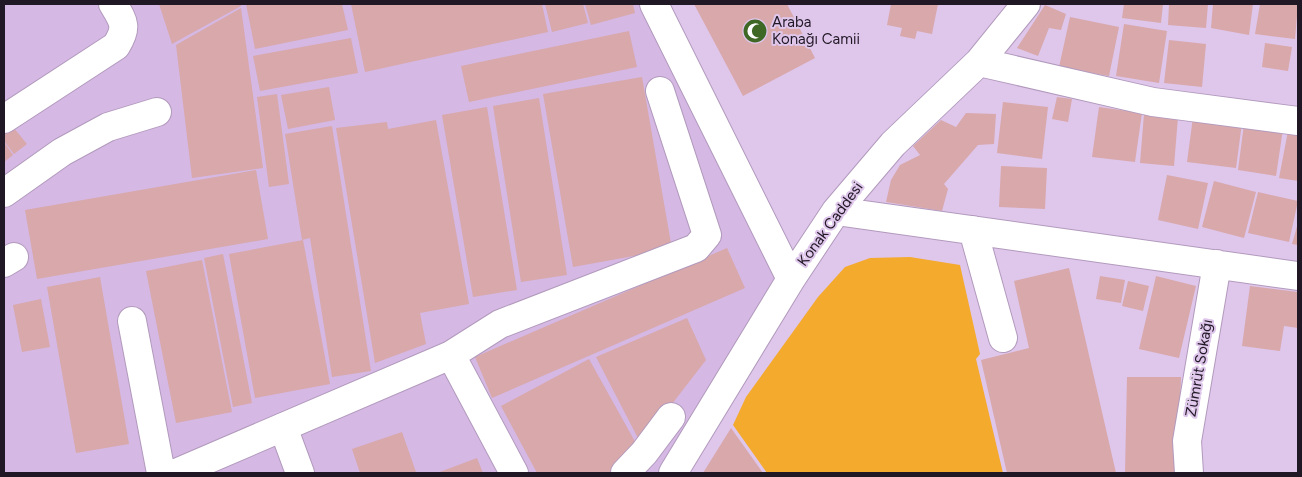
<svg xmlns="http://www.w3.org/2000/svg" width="1302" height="477" font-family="Figtree,sans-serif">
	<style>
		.built { fill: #d5b8e3 }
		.green { fill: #f3aa2d }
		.building { fill: #d8a8ab }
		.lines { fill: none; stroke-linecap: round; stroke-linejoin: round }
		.minor-casing { stroke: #b29abd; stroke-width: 30 }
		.minor { stroke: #fff; stroke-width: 28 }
		.labels { text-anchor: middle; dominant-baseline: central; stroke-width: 4; stroke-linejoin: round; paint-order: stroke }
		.poi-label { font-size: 15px; fill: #211826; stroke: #dfc6eb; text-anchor: start }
		.street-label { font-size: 15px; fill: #211826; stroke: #dfc6eb }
	</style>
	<rect width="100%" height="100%" fill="#dfc6eb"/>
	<path class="built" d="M 4,4 L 657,4 L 791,279 L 673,473 L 4,473 Z"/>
	<path class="green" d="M 910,257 L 960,265 L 980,354 L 976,359 L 1003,473 L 767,473 L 733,425 L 746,397 L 818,297 L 845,267 L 870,258 Z"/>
	<path class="building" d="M 159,4 L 241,4 L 241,6 L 172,44 Z
		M 246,4 L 342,4 L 348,30 L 255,49 Z
		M 351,4 L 542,4 L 548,32 L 365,72 Z
		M 545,4 L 583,4 L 588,23 L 552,32 Z
		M 585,4 L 633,4 L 635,13 L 591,25 Z
		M 694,4 L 787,4 L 815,58 L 743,96 Z
		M 891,4 L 938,4 L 932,34 L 917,31 L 915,39 L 900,36 L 902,28 L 887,25 Z
		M 1124,4 L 1163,4 L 1161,23 L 1122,18 Z
		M 1169,4 L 1208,4 L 1206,28 L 1168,25 Z
		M 1213,4 L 1253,4 L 1249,35 L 1211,28 Z
		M 1260,4 L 1298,4 L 1295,39 L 1255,34 Z
		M 1045,5 L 1066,14 L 1061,30 L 1049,28 L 1038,56 L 1017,48 Z
		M 241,8 L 263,168 L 192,178 L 176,45 Z
		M 1070,17 L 1119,27 L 1109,76 L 1059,67 Z
		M 1124,24 L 1167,31 L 1159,83 L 1116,76 Z
		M 629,31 L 637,67 L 469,102 L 461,66 Z
		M 351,38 L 358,73 L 260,91 L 253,56 Z
		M 1169,40 L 1206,44 L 1202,87 L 1164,83 Z
		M 1265,43 L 1292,47 L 1288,71 L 1262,67 Z
		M 642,77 L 672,249 L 573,267 L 543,94 Z
		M 329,87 L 335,120 L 288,129 L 281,95 Z
		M 277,94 L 289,184 L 269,187 L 257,97 Z
		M 1057,97 L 1072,99 L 1068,122 L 1052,119 Z
		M 539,98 L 567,275 L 521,282 L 493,106 Z
		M 1003,102 L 1048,107 L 1042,159 L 997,153 Z
		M 487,107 L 517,290 L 473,297 L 442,115 Z
		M 1099,107 L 1142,113 L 1135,162 L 1092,157 Z
		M 966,113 L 996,114 L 994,144 L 978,145 L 944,184 L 948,189 L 942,211 L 886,202 L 891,180 L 900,165 L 920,155 L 913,146 L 941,120 L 956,127 Z
		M 1144,114 L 1178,117 L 1174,166 L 1140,163 Z
		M 1193,117 L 1242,123 L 1236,168 L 1187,162 Z
		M 436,120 L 469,304 L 420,313 L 426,344 L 375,363 L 336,128 L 387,122 L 388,129 Z
		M 1244,124 L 1283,129 L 1276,176 L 1238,170 Z
		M 332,126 L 371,371 L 332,377 L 310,238 L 302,240 L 285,134 Z
		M 13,127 L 27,144 L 14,154 L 4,141 L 4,134 Z
		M 1288,131 L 1298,133 L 1298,181 L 1279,178 Z
		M 4,142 L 13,155 L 4,162 Z
		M 1001,166 L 1047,168 L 1045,209 L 999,207 Z
		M 256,170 L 268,239 L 37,279 L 25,210 Z
		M 1167,175 L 1208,183 L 1198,229 L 1158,220 Z
		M 1214,181 L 1256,192 L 1244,238 L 1202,227 Z
		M 1258,192 L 1298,201 L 1289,242 L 1248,233 Z
		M 1298,223 L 1298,245 L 1292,244 Z
		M 303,240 L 330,384 L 255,398 L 229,254 Z
		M 727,248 L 745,288 L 492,398 L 475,357 Z
		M 223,254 L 252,403 L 233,407 L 204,258 Z
		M 202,260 L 232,412 L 176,423 L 146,271 Z
		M 1069,268 L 1116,473 L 1007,473 L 981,360 L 1029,348 L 1014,281 Z
		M 1100,276 L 1125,280 L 1121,303 L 1096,299 Z
		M 1156,276 L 1196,286 L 1179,358 L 1139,349 Z
		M 100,277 L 129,444 L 76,453 L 47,287 Z
		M 1128,281 L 1149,286 L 1143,311 L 1122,306 Z
		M 1250,286 L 1298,292 L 1298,328 L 1284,326 L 1280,351 L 1242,346 Z
		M 41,299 L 50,347 L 22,352 L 13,305 Z
		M 687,318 L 706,360 L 641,444 L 596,357 Z
		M 589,359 L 638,447 L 610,473 L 537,473 L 501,406 Z
		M 1127,377 L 1181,377 L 1178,473 L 1125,473 Z
		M 731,428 L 763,473 L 703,473 Z
		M 402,432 L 416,472 L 412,473 L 360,473 L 352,449 Z
		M 477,458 L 483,473 L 437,473 Z"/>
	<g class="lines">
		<defs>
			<path id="minor" d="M 654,4 L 791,279
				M 979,62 L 1153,102 L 1298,121
				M 4,119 L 116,46 C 128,27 124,22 113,4
				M 4,193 L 62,152 L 108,127 L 157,112
				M 836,211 L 1298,276
				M 973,230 L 1003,338
				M 4,263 L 14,257
				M 132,321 L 161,473
				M 451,355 L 500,324 L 696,248 L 707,235 L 660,91
				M 283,427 L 300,473
				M 176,473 L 451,355 L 514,473
				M 625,473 L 644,453 L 671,417
				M 673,473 L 791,279 L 836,211 L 893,144 L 979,62 L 1026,4
				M 1189,473 L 1187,441 L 1217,264"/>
		</defs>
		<use href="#minor" class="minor-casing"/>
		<use href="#minor" class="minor"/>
	</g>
	<defs>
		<symbol id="mosque-disc" viewBox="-11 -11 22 22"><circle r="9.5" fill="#3f6824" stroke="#dfc6eb"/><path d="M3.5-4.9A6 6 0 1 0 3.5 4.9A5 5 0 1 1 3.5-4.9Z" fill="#fff"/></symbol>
	</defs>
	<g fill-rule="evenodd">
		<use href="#mosque-disc" x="741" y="17" width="28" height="28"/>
	</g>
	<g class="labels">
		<g class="poi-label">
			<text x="772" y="22">Araba<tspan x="772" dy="17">Konağı Camii</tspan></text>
		</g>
		<g class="street-label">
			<text transform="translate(830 224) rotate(-54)">Konak Caddesi</text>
			<text transform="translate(1199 368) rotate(-80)">Zümrüt Sokağı</text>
		</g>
	</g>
	<rect width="1302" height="477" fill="none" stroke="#211826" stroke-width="10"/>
</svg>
